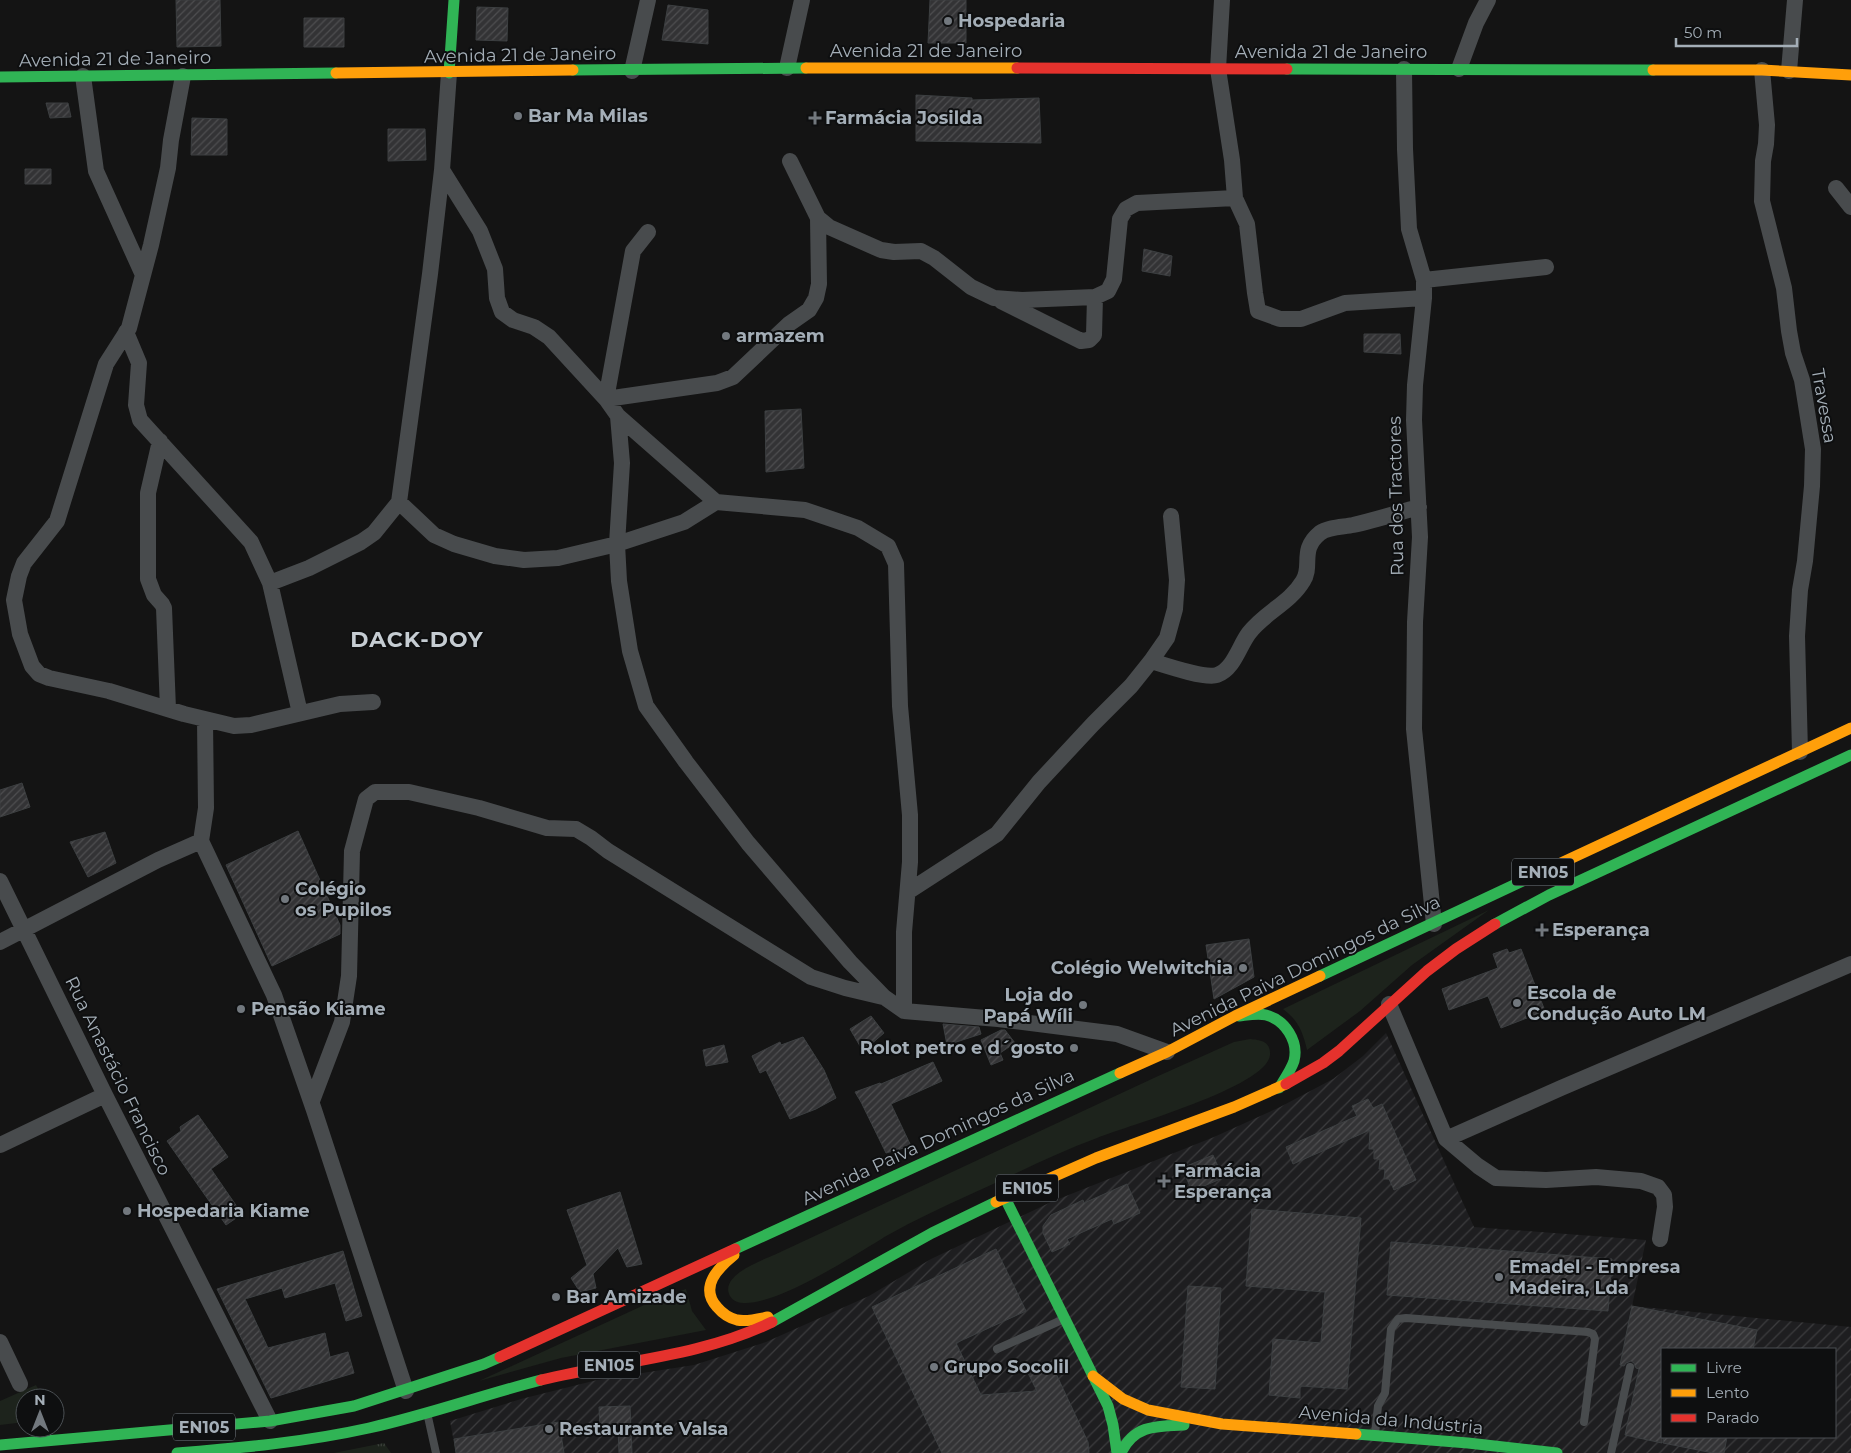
<svg xmlns="http://www.w3.org/2000/svg" width="1851" height="1453" font-family="Montserrat,sans-serif">
	<style>
		.industrial { fill: url(#industrial-furrows); fill-rule: evenodd }
		.grass { fill: url(#grass-tufts) }
		.garden { fill: #1d231c }
		.building { fill: url(#building-hatch); stroke: #3c3f41 }
		.lines { fill: none; stroke-linecap: round; stroke-linejoin: round }
		.lane { stroke: #484b4d; stroke-width: 8 }
		.street { stroke: #484b4d; stroke-width: 16 }
		.fast { stroke: #30b455; stroke-width: 11 }
		.slow { stroke: #ff9f0a; stroke-width: 11 }
		.jam { stroke: #e5322d; stroke-width: 11 }
		.poi-dot { fill: #72787e; stroke: #0e0f10; stroke-width: 2 }
		.labels { text-anchor: middle; dominant-baseline: central; stroke-width: 4; stroke-linejoin: round; paint-order: stroke }
		.shield { fill: #0e0f10; stroke: #777e85; stroke-width: 1 }
		.shield-label { font-size: 16px; font-weight: bold; fill: #a4aeb7 }
		.poi-label { font-size: 18px; font-weight: bold; fill: #a4aeb7; stroke: #0e0f10; text-anchor: start }
		.street-label { font-size: 18px; fill: #a4aeb7; stroke: #0e0f10 }
		.district-label { font-size: 22px; font-weight: bold; letter-spacing: 1px; fill: #c5ccd2; stroke: #0e0f10 }
	</style>
	<defs>
		<pattern id="industrial-furrows" width="10" height="10" patternUnits="userSpaceOnUse" patternTransform="scale(1.25)"><rect width="10" height="10" fill="#1e1e20"/><path d="M-1 1l2-2M0 10L10 0M9 11l2-2" fill="none" stroke="#3c3c3e"/></pattern>
		<pattern id="grass-tufts" width="24" height="20" patternUnits="userSpaceOnUse" patternTransform="scale(1.25)"><rect width="24" height="20" fill="#1d231c"/><path d="M3 7l-1-3M5 7V3M7 7l1-3M15 17l-1-3M17 17v-4M19 17l1-3" fill="none" stroke="#3b403b"/></pattern>
		<pattern id="building-hatch" width="6" height="6" patternUnits="userSpaceOnUse" patternTransform="scale(1.25)"><rect width="6" height="6" fill="#333335"/><path d="M-1 1l2-2M0 6l6-6M5 7l2-2" fill="none" stroke="#4e4e50"/></pattern>
	</defs>
	<rect width="100%" height="100%" fill="#141414"/>
	<path class="industrial" d="M 1386,1033 L 1474,1227 L 1646,1240 L 1632,1306 L 1851,1327 L 1851,1453 L 456,1453 L 450,1421 L 521,1399 L 597,1380 L 694,1365 L 766,1342 L 869,1296 L 931,1259 L 1051,1202 L 1214,1137 L 1280,1107 L 1333,1079 L 1363,1056 ZM 1662,1349 L 1835,1349 L 1835,1437 L 1662,1437 Z"/>
	<path class="grass" d="M 384,1443 L 391,1453 L 334,1453 Z"/>
	<path class="garden" d="M 1489,910 L 1412,965 L 1360,1011 L 1307,1050 C 1303,1032 1298,1020 1283,1009 Z
		M 1250,1039 C 1260,1040 1271,1041 1270,1055 C 1267,1087 1126,1126 1097,1138 C 1053,1154 1012,1176 969,1195 C 942,1207 915,1220 888,1235 C 867,1247 748,1327 730,1296 C 719,1276 760,1261 774,1255 L 1156,1077 L 1234,1042 Z
		M 686,1289 L 692,1311 L 706,1330 L 561,1358 L 479,1381 L 655,1300 Z
		M 36,1385 L 43,1398 L 25,1398 L 25,1422 L 0,1425 L 0,1401 Z"/>
	<path class="building" d="M 176,0 L 220,0 L 221,46 L 177,47 Z
		M 930,0 L 966,0 L 966,43 L 928,43 Z
		M 668,5 L 708,10 L 708,44 L 662,40 Z
		M 477,7 L 508,8 L 507,41 L 476,40 Z
		M 304,18 L 344,18 L 344,47 L 304,47 Z
		M 916,95 L 972,98 L 972,100 L 1039,98 L 1041,143 L 916,141 Z
		M 46,103 L 68,103 L 71,117 L 50,118 Z
		M 192,118 L 227,119 L 227,155 L 191,155 Z
		M 388,129 L 425,129 L 426,160 L 388,161 Z
		M 25,169 L 51,169 L 51,184 L 25,184 Z
		M 1144,249 L 1172,256 L 1170,276 L 1142,271 Z
		M 1364,334 L 1400,334 L 1401,354 L 1364,352 Z
		M 801,409 L 804,468 L 766,472 L 765,411 Z
		M 22,783 L 30,807 L 0,817 L 0,790 Z
		M 298,831 L 340,925 L 340,934 L 272,966 L 226,865 Z
		M 105,832 L 116,863 L 88,877 L 70,842 Z
		M 1249,939 L 1254,977 L 1214,999 L 1206,945 Z
		M 1507,949 L 1509,953 L 1521,949 L 1545,1011 L 1501,1028 L 1488,996 L 1449,1010 L 1442,989 L 1498,968 L 1493,954 Z
		M 871,1016 L 884,1033 L 863,1051 L 850,1029 Z
		M 943,1024 L 979,1027 L 981,1034 L 947,1045 Z
		M 1001,1030 L 1005,1030 L 1015,1043 L 1000,1053 L 1003,1060 L 991,1065 L 981,1040 Z
		M 803,1037 L 824,1070 L 836,1098 L 816,1109 L 790,1119 L 766,1070 L 760,1073 L 752,1056 L 780,1042 L 781,1045 Z
		M 724,1045 L 728,1062 L 706,1066 L 703,1050 Z
		M 933,1062 L 942,1081 L 891,1104 L 911,1146 L 886,1153 L 861,1102 L 855,1092 L 880,1083 L 881,1084 Z
		M 1368,1099 L 1373,1108 L 1382,1104 L 1416,1180 L 1394,1190 L 1389,1179 L 1384,1179 L 1385,1169 L 1379,1169 L 1380,1159 L 1374,1159 L 1374,1149 L 1369,1149 L 1370,1130 L 1293,1164 L 1286,1147 L 1357,1116 L 1352,1106 Z
		M 198,1115 L 228,1157 L 211,1169 L 242,1214 L 226,1225 L 167,1141 L 181,1131 L 180,1127 Z
		M 1213,1155 L 1223,1178 L 1192,1191 L 1182,1168 Z
		M 1127,1184 L 1140,1213 L 1114,1224 L 1112,1219 L 1067,1239 L 1070,1244 L 1052,1252 L 1043,1233 L 1043,1226 L 1051,1215 L 1083,1200 L 1084,1203 Z
		M 620,1192 L 642,1264 L 627,1267 L 618,1248 L 593,1274 L 596,1288 L 580,1292 L 571,1278 L 587,1265 L 567,1210 Z
		M 1252,1209 L 1361,1218 L 1347,1389 L 1300,1386 L 1300,1398 L 1269,1395 L 1273,1339 L 1321,1343 L 1325,1292 L 1246,1286 Z
		M 1391,1242 L 1612,1259 L 1608,1311 L 1387,1295 Z
		M 996,1249 L 1026,1311 L 956,1343 L 981,1395 L 1037,1391 L 1028,1373 L 1051,1363 L 1088,1442 L 1089,1453 L 942,1453 L 872,1307 Z
		M 343,1251 L 362,1316 L 346,1321 L 335,1283 L 285,1298 L 282,1288 L 245,1299 L 268,1348 L 325,1333 L 330,1357 L 348,1352 L 354,1373 L 271,1398 L 217,1289 Z
		M 1188,1286 L 1221,1288 L 1215,1389 L 1181,1387 Z
		M 1632,1306 L 1757,1330 L 1753,1349 L 1662,1349 L 1662,1443 L 1625,1435 L 1639,1369 L 1636,1368 L 1634,1363 L 1631,1361 L 1626,1363 L 1624,1366 L 1620,1365 Z
		M 630,1406 L 632,1453 L 619,1453 L 618,1429 L 600,1429 L 599,1407 Z
		M 559,1422 L 564,1453 L 456,1453 L 454,1439 Z
		M 1664,1437 L 1727,1437 L 1724,1453 L 1713,1453 L 1663,1443 Z"/>
	<g class="lines">
		<path class="lane" d="M 997,1349 L 1064,1319
			M 428,1417 L 436,1453
			M 1375,1434 L 1378,1406 L 1385,1393 L 1391,1329 L 1398,1319 L 1406,1318 L 1588,1332 L 1593,1334 L 1595,1339 L 1584,1422
			M 1611,1453 L 1630,1367"/>
		<path class="street" d="M 1222,0 L 1218,69 L 1232,160 L 1235,198 L 1247,224 L 1255,293 L 1258,311 L 1280,319 L 1301,319 L 1345,303 L 1424,298
			M 787,68 L 802,0
			M 1404,69 L 1405,149 L 1409,229 L 1424,280 L 1424,298 L 1415,385 L 1414,420 L 1420,537 L 1415,622 L 1414,729 L 1434,924
			M 1459,69 L 1476,23 L 1488,0
			M 1762,70 L 1767,125 L 1766,144 L 1763,161 L 1762,201 L 1784,288 L 1789,331 L 1793,353 L 1802,380 L 1813,449 L 1812,486 L 1805,561 L 1800,590 L 1797,636 L 1800,752
			M 632,71 L 648,0
			M 1789,71 L 1795,0
			M 83,76 L 96,171 L 143,275
			M 183,76 L 171,140 L 168,168 L 151,245 L 129,328 L 106,364 L 57,521 L 24,563 L 19,576 L 14,600 L 20,634 L 32,666 L 39,674 L 49,678 L 109,691 L 184,714 L 234,726 L 251,725 L 340,704 L 373,702
			M 790,161 L 818,218 L 829,227 L 881,250 L 894,252 L 921,251 L 934,258 L 971,287 L 994,298 L 1022,300 L 1095,297 L 1108,291 L 1114,279 L 1120,219 L 1126,209 L 1137,203 L 1235,198
			M 442,170 L 480,231 L 495,269 L 497,298 L 502,312 L 513,320 L 534,327 L 549,337 L 606,399 L 618,416 L 622,463 L 617,544 L 619,581 L 630,651 L 646,706 L 686,762 L 748,843 L 850,962 L 884,997 L 904,1011 L 998,1019 L 1117,1034 L 1167,1052
			M 1836,188 L 1851,207
			M 648,232 L 633,251 L 606,399 L 717,383 L 733,377 L 789,324 L 809,310 L 816,298 L 819,284 L 818,218
			M 1424,280 L 1546,267
			M 1001,301 L 1081,341 L 1089,340 L 1094,335 L 1095,297
			M 126,332 L 139,363 L 136,405 L 140,420 L 251,542 L 270,583 L 300,713
			M 618,416 L 716,502 L 805,510 L 858,528 L 888,546 L 896,564 L 900,706 L 910,815 L 910,862 L 904,932 L 904,1011
			M 160,441 L 148,493 L 148,579 L 154,595 L 162,604 L 164,608 L 168,709
			M 399,502 L 434,535 L 454,544 L 495,556 L 524,560 L 558,558 L 617,544 L 684,522 L 716,502
			M 270,583 L 309,568 L 361,542 L 374,533 L 399,502 L 430,274 L 442,170 L 449,73
			M 1151,661 C 1164,665 1205,679 1217,675 C 1234,669 1239,646 1249,633 C 1264,613 1290,603 1303,581 C 1313,566 1299,550 1320,533 C 1328,527 1343,527 1353,525 C 1375,520 1397,513 1419,507
			M 201,841 L 206,808 L 205,720
			M 0,881 L 105,1095 L 270,1421
			M 909,891 L 997,834 L 1039,782 L 1093,724 L 1131,686 L 1151,661 L 1167,638 L 1175,609 L 1177,580 L 1171,516
			M 0,942 L 158,860 L 201,841 L 274,995 L 314,1110 L 406,1391
			M 1389,1004 L 1446,1139 L 1478,1166 L 1496,1178 L 1546,1180 L 1596,1177 L 1641,1181 L 1658,1187 L 1664,1195 L 1665,1207 L 1660,1239
			M 312,1101 L 342,1022 L 349,976 L 352,851 L 366,799 L 375,792 L 409,792 L 479,808 L 547,828 L 576,829 L 591,838 L 608,851 L 811,977 L 845,988 L 883,997
			M 1446,1139 L 1561,1088 L 1851,964
			M 0,1145 L 105,1095
			M 0,1342 L 20,1384"/>
		<path class="fast" d="M 1287,69 L 1653,70
			M 573,70 L 806,68
			M 449,73 L 454,0
			M 0,77 L 336,73
			M 1495,924 L 1549,895 L 1851,755
			M 1320,976 L 1531,877
			M 1239,1016 C 1248,1015 1258,1013 1266,1015 C 1285,1020 1299,1041 1294,1061 C 1291,1070 1284,1080 1279,1088
			M 1005,1198 L 1108,1406 L 1113,1425 L 1117,1453
			M 735,1249 L 1120,1073
			M 772,1322 L 932,1233 L 996,1202
			M 1356,1434 L 1468,1443 L 1557,1453
			M 0,1445 L 270,1421 L 354,1406 L 484,1364 L 500,1357
			M 177,1453 C 241,1448 306,1442 369,1428 C 427,1415 483,1395 541,1380
			M 1121,1453 C 1134,1425 1156,1426 1184,1425"/>
		<path class="slow" d="M 806,68 L 1017,68
			M 1653,70 L 1762,70 L 1851,75
			M 336,73 L 573,70
			M 1531,877 L 1851,728
			M 1120,1073 L 1167,1052 L 1235,1016 L 1320,976
			M 996,1202 L 1096,1158 L 1234,1107 L 1286,1084
			M 734,1255 C 718,1268 699,1287 717,1307 C 722,1313 729,1318 737,1320 C 747,1322 758,1319 768,1317
			M 1093,1376 L 1123,1399 L 1148,1410 L 1222,1424 L 1356,1434"/>
		<path class="jam" d="M 1017,68 L 1287,69
			M 1286,1084 L 1323,1063 L 1339,1051 L 1427,971 L 1456,949 L 1495,924
			M 500,1357 L 735,1249
			M 541,1380 C 618,1361 700,1357 772,1322"/>
	</g>
	<g class="poi-dot">
		<circle cx="948" cy="21" r="5"/>
		<circle cx="518" cy="116" r="5"/>
		<path d="M812.5 110.5h5v5h5v5h-5v5h-5v-5h-5v-5h5z"/>
		<circle cx="726" cy="336" r="5"/>
		<circle cx="285" cy="899" r="5"/>
		<path d="M1539.5 922.5h5v5h5v5h-5v5h-5v-5h-5v-5h5z"/>
		<circle cx="1243" cy="968" r="5"/>
		<circle cx="1517" cy="1003" r="5"/>
		<circle cx="1083" cy="1005" r="5"/>
		<circle cx="241" cy="1009" r="5"/>
		<circle cx="1074" cy="1048" r="5"/>
		<path d="M1161.5 1173.5h5v5h5v5h-5v5h-5v-5h-5v-5h5z"/>
		<circle cx="127" cy="1211" r="5"/>
		<circle cx="1499" cy="1277" r="5"/>
		<circle cx="556" cy="1297" r="5"/>
		<circle cx="934" cy="1367" r="5"/>
		<circle cx="549" cy="1429" r="5"/>
	</g>
	<g class="labels">
		<g class="shield">
			<rect x="1512" y="858.5" width="62" height="27" rx="4"/>
			<rect x="996" y="1174.5" width="62" height="27" rx="4"/>
			<rect x="578" y="1351.5" width="62" height="27" rx="4"/>
			<rect x="173" y="1413.5" width="62" height="27" rx="4"/>
		</g>
		<g class="shield-label">
			<text x="1543" y="872">EN105</text>
			<text x="1027" y="1188">EN105</text>
			<text x="609" y="1365">EN105</text>
			<text x="204" y="1427">EN105</text>
		</g>
		<g class="poi-label">
			<text x="958" y="21">Hospedaria</text>
			<text x="528" y="116">Bar Ma Milas</text>
			<text x="825" y="118">Farmácia Josilda</text>
			<text x="736" y="336">armazem</text>
			<text x="295" y="889">Colégio<tspan x="295" dy="21">os Pupilos</tspan></text>
			<text x="1552" y="930">Esperança</text>
			<text x="1233" y="968" text-anchor="end">Colégio Welwitchia</text>
			<text x="1527" y="993">Escola de<tspan x="1527" dy="21">Condução Auto LM</tspan></text>
			<text x="1073" y="995" text-anchor="end">Loja do<tspan x="1073" dy="21">Papá Wíli</tspan></text>
			<text x="251" y="1009">Pensão Kiame</text>
			<text x="1064" y="1048" text-anchor="end">Rolot petro e d´gosto</text>
			<text x="1174" y="1171">Farmácia<tspan x="1174" dy="21">Esperança</tspan></text>
			<text x="137" y="1211">Hospedaria Kiame</text>
			<text x="1509" y="1267">Emadel - Empresa<tspan x="1509" dy="21">Madeira, Lda</tspan></text>
			<text x="566" y="1297">Bar Amizade</text>
			<text x="944" y="1367">Grupo Socolil</text>
			<text x="559" y="1429">Restaurante Valsa</text>
		</g>
		<g class="street-label">
			<text x="926" y="51">Avenida 21 de Janeiro</text>
			<text x="1331" y="52">Avenida 21 de Janeiro</text>
			<text transform="translate(520 55) rotate(-1)">Avenida 21 de Janeiro</text>
			<text transform="translate(115 59) rotate(-1)">Avenida 21 de Janeiro</text>
			<text transform="translate(1824 406) rotate(80)">Travessa</text>
			<text transform="translate(1396 496) rotate(-91)">Rua dos Tractores</text>
			<text transform="translate(1305 966) rotate(-26)">Avenida Paiva Domingos da Silva</text>
			<text transform="translate(118 1076) rotate(64)">Rua Anastácio Francisco</text>
			<text transform="translate(938 1137) rotate(-25)">Avenida Paiva Domingos da Silva</text>
			<text transform="translate(1391 1420) rotate(5)">Avenida da Indústria</text>
		</g>
		<g class="district-label">
			<text x="417" y="639">DACK-DOY</text>
		</g>
	</g>
	<rect x="1661" y="1348" width="175" height="90" fill="#0e0f10" stroke="#4a4f53"/>
	<rect x="1671" y="1364" width="25" height="8" fill="#30b455" stroke="#4a4f53"/>
	<text x="1706" y="1373" font-size="15" fill="#a4aeb7">Livre</text>
	<rect x="1671" y="1389" width="25" height="8" fill="#ff9f0a" stroke="#4a4f53"/>
	<text x="1706" y="1398" font-size="15" fill="#a4aeb7">Lento</text>
	<rect x="1671" y="1414" width="25" height="8" fill="#e5322d" stroke="#4a4f53"/>
	<text x="1706" y="1423" font-size="15" fill="#a4aeb7">Parado</text>
	<g transform="translate(40 1413)"><circle r="24" fill="#0e0f10" stroke="#4a4f53"/>
	<path d="M0-4L9 19L0 12L-9 19Z" fill="#72787e"/>
	<text y="-8" font-size="14" font-weight="bold" text-anchor="middle" fill="#a4aeb7">N</text>
	</g>
	<path d="M1676 38v8h121v-8" fill="none" stroke="#a4aeb7" stroke-width="2.5"/>
	<text x="1684" y="38" font-size="15" fill="#a4aeb7" stroke="#0e0f10" stroke-width="4" paint-order="stroke">50 m</text>
</svg>
